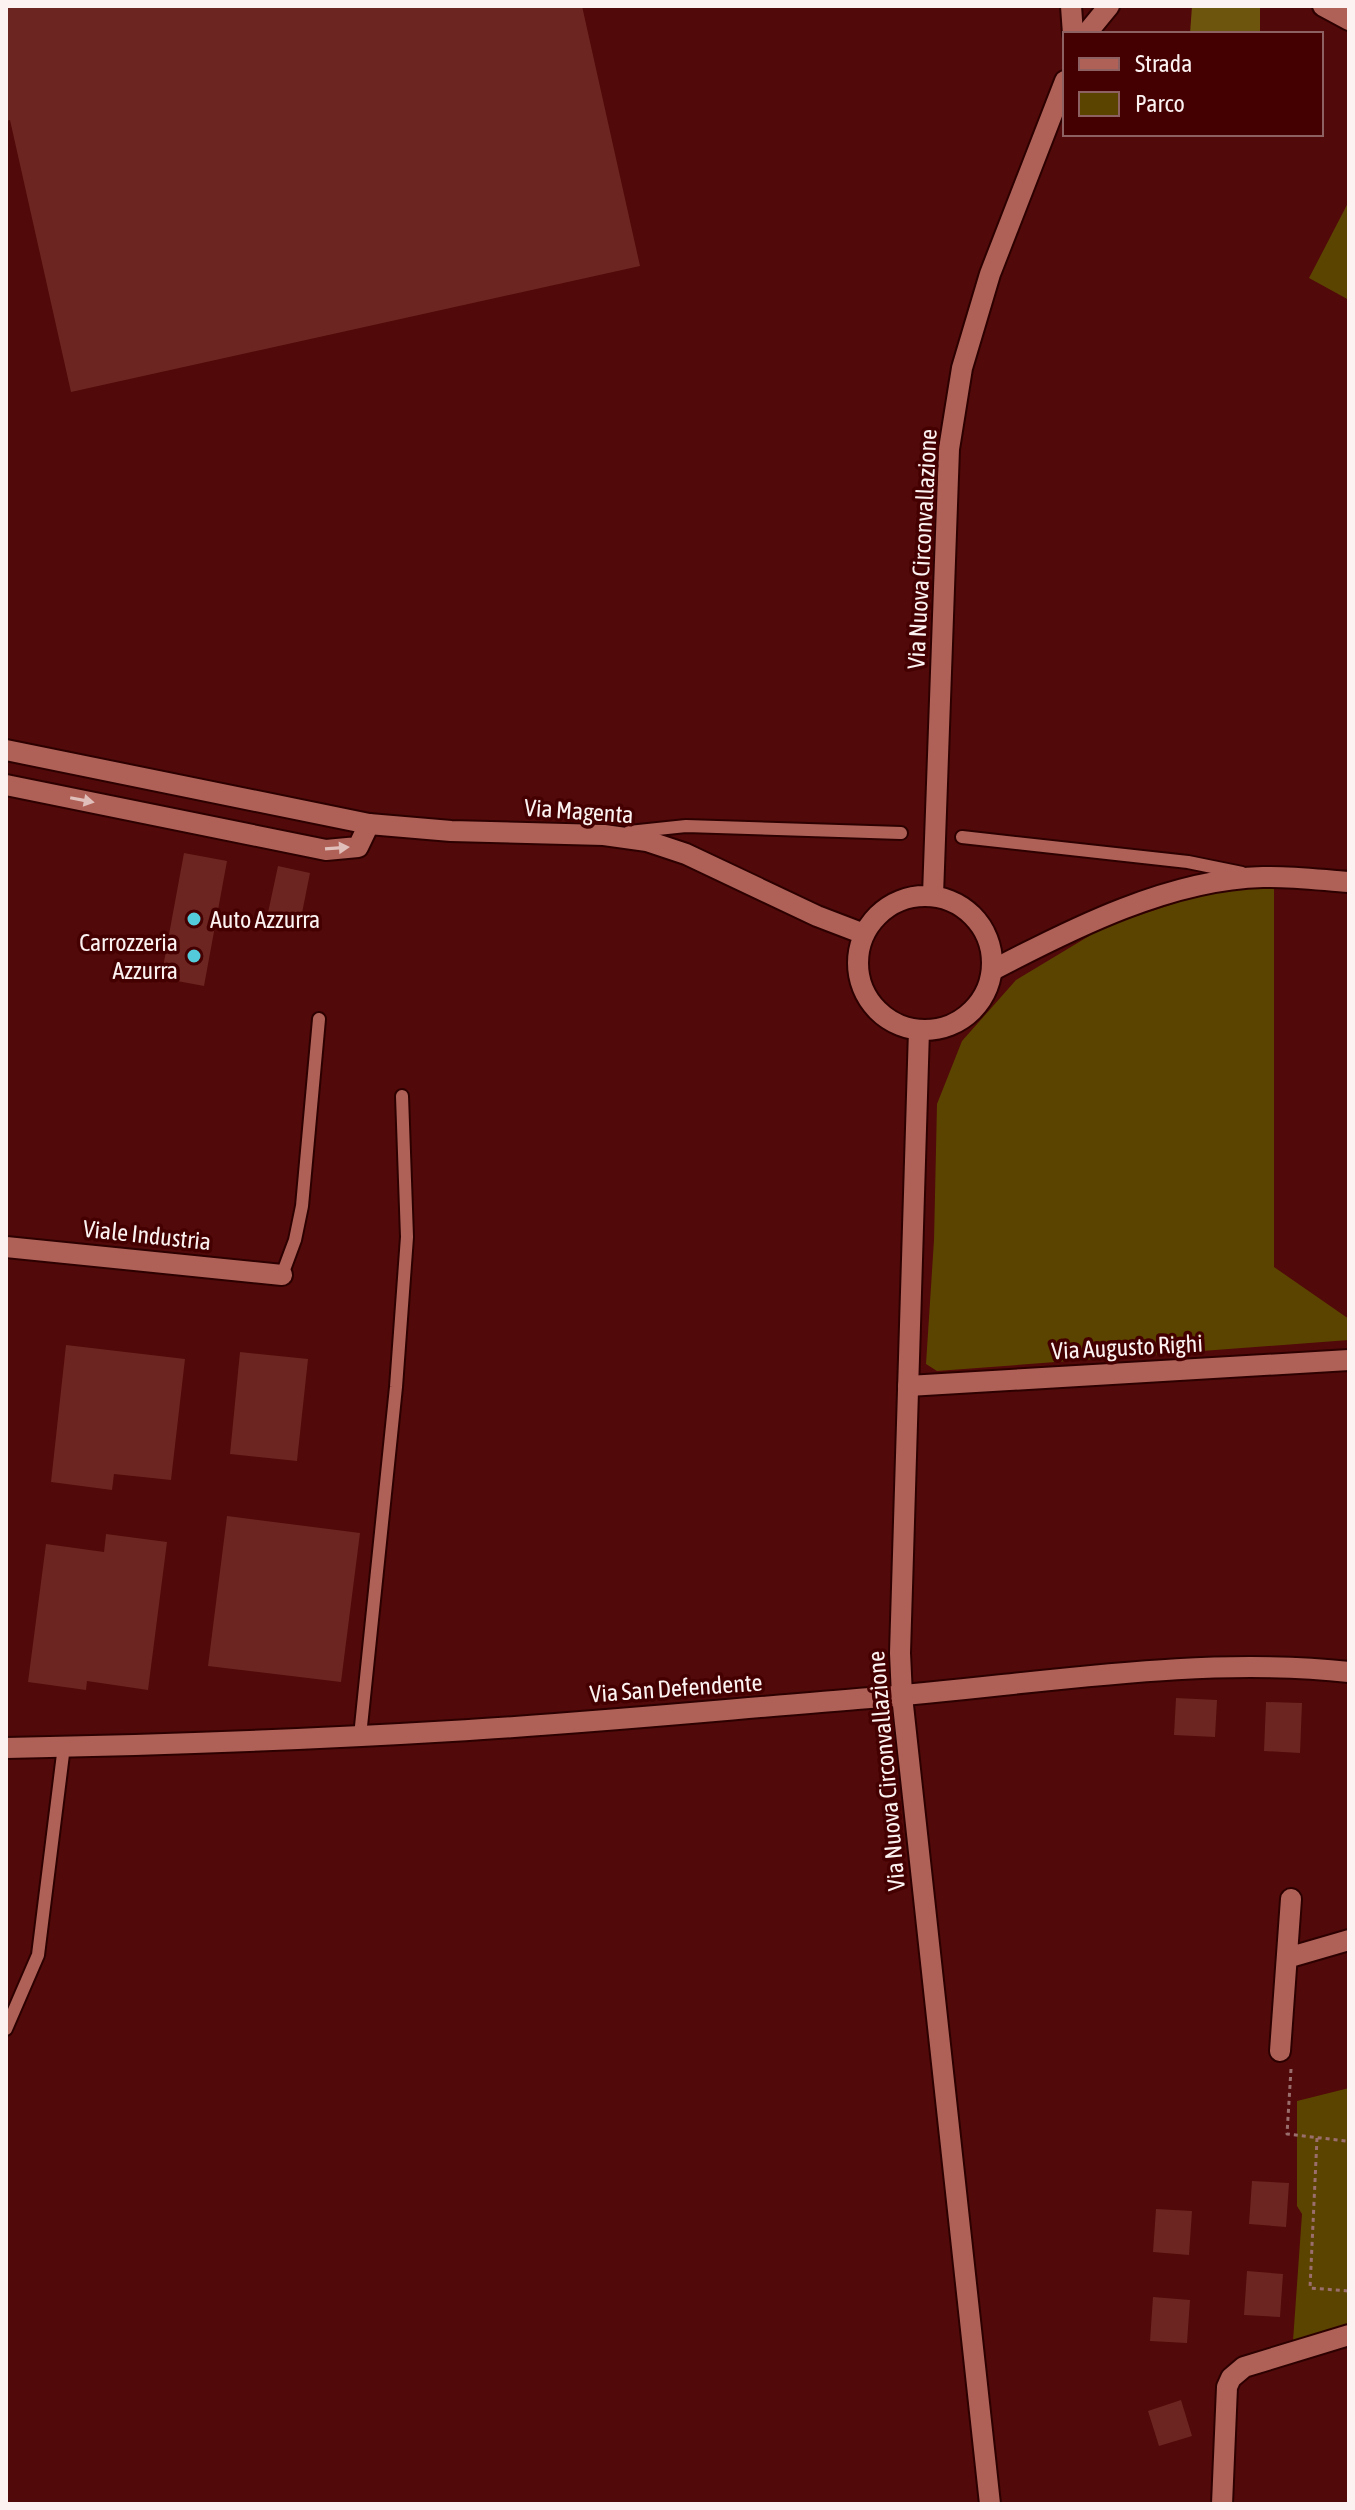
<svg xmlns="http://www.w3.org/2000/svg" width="1355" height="2510" font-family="'Asap Condensed',sans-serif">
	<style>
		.green { fill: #5b4400 }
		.forest { fill: #6e550e }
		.building { fill: #6d2521 }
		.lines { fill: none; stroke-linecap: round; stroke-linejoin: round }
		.service-casing { stroke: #2d0000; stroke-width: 16 }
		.minor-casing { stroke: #2d0000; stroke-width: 24 }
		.tertiary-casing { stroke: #2d0000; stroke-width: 24 }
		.path { stroke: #9a6e6d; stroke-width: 3; stroke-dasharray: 4 4; stroke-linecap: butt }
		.service { stroke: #af6158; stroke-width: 12 }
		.minor { stroke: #af6158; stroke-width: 20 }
		.tertiary { stroke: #af6158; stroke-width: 20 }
		.oneway { fill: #e0bfbb }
		.poi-dot { fill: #53cbda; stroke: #440001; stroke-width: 3 }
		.labels { text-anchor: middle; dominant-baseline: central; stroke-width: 7; stroke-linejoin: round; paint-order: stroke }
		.street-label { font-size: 24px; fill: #fbf2f1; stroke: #440001 }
		.poi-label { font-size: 24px; fill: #fbf2f1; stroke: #440001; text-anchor: start }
	</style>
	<rect width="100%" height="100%" fill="#510909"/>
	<path class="green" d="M 1349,201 L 1349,300 L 1309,278 Z
		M 1274,883 L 1274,1267 L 1349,1319 L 1349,1340 L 937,1371 L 926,1364 L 934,1240 L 937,1104 L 962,1041 L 1016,980 L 1104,927 L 1218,889 Z
		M 1349,2088 L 1349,2324 L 1293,2341 L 1302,2214 L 1297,2206 L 1297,2101 Z"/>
	<path class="forest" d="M 1192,6 L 1260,6 L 1260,34 L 1190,34 Z"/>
	<path class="building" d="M 6,6 L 582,6 L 640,266 L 71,392 L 10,120 L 6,121 Z
		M 184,853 L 227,861 L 204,986 L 161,978 Z
		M 278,866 L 310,873 L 299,928 L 266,922 Z
		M 66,1345 L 185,1359 L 171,1480 L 114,1474 L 112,1490 L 51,1482 Z
		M 240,1352 L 308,1359 L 297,1461 L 230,1454 Z
		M 227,1516 L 360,1533 L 341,1682 L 208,1666 Z
		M 106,1534 L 167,1542 L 148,1690 L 87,1681 L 86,1690 L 28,1682 L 46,1544 L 104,1552 Z
		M 1176,1698 L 1217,1700 L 1215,1737 L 1174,1735 Z
		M 1266,1702 L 1302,1703 L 1300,1753 L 1264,1751 Z
		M 1252,2181 L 1289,2183 L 1286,2227 L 1249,2224 Z
		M 1156,2209 L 1192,2211 L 1189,2255 L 1153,2252 Z
		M 1247,2271 L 1283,2274 L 1280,2317 L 1244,2315 Z
		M 1153,2297 L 1190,2300 L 1187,2343 L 1150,2341 Z
		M 1181,2400 L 1192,2436 L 1159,2446 L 1148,2411 Z"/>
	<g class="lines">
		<defs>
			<path id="service" d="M 629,832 L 686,826 L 901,833
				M 962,837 L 1188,862 L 1242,873
				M 282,1275 L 295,1240 L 302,1206 L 319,1019
				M 360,1736 L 396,1387 L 407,1237 L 402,1096
				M 6,2029 L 38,1955 L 64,1746"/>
			<path id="minor" d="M 1323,6 L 1349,20
				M 1086,34 L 1109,6
				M 6,785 L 326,850 L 358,847 L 369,824
				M 993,970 C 1073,928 1171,879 1263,877 C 1292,876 1321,880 1349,882
				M 6,1247 L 282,1275
				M 908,1386 L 1349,1360
				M 6,1748 C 155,1745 304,1740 452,1731 C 592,1723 731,1709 870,1698 C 1027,1686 1192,1655 1349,1672
				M 1287,1958 L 1349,1940
				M 1280,2051 L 1291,1899
				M 1222,2504 L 1227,2387 L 1231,2378 L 1244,2367 L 1349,2335"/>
			<path id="tertiary" d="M 1071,6 L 1073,34
				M 6,750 L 369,824 L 451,831 L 604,835 L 647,841 L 686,854 L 817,916 L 864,934
				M 933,895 L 949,449 L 962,368 L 990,274 L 1065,81
				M858 963a67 67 0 1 1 134 0a67 67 0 1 1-134 0Z
				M 919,1030 L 900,1653 L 902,1696 L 990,2504"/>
		</defs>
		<use href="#service" class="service-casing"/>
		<use href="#minor" class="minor-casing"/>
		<use href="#tertiary" class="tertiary-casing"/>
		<path class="path" d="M 1291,2069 L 1287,2134 L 1346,2141 L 1349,2138
			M 1317,2138 L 1310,2288 L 1349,2291"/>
		<use href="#service" class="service"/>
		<use href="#minor" class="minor"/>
		<use href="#tertiary" class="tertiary"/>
	</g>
	<defs><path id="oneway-solid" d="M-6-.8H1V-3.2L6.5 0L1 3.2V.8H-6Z" transform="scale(2)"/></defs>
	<g class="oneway">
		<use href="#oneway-solid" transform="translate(82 800) rotate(11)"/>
		<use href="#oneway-solid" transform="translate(337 848) rotate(-4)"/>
	</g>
	<g class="poi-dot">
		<circle cx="194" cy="919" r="8"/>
		<circle cx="194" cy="956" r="8"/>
	</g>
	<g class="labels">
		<g class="street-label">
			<text transform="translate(922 549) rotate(-87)">Via Nuova Circonvallazione</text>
			<text transform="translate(579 811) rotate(4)">Via Magenta</text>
			<text transform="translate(147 1235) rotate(6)">Viale Industria</text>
			<text transform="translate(1127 1347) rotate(-3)">Via Augusto Righi</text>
			<text transform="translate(676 1688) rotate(-4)">Via San Defendente</text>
			<text transform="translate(886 1771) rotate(-95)">Via Nuova Circonvallazione</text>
		</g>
		<g class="poi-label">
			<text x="210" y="919">Auto Azzurra</text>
			<text x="178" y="942" text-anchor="end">Carrozzeria<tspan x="178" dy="28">Azzurra</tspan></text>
		</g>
	</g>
	<rect width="1355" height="2510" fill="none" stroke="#fbf2f1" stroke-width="16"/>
	<rect x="1063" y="32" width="260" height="104" fill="#440001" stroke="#8d6161" stroke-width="2"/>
	<rect x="1079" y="58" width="40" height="12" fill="#af6158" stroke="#8d6161" stroke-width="2"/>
	<text x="1135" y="72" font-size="24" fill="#fbf2f1">Strada</text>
	<rect x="1079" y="92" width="40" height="24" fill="#5b4400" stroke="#8d6161" stroke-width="2"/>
	<text x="1135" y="112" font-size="24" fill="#fbf2f1">Parco</text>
</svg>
